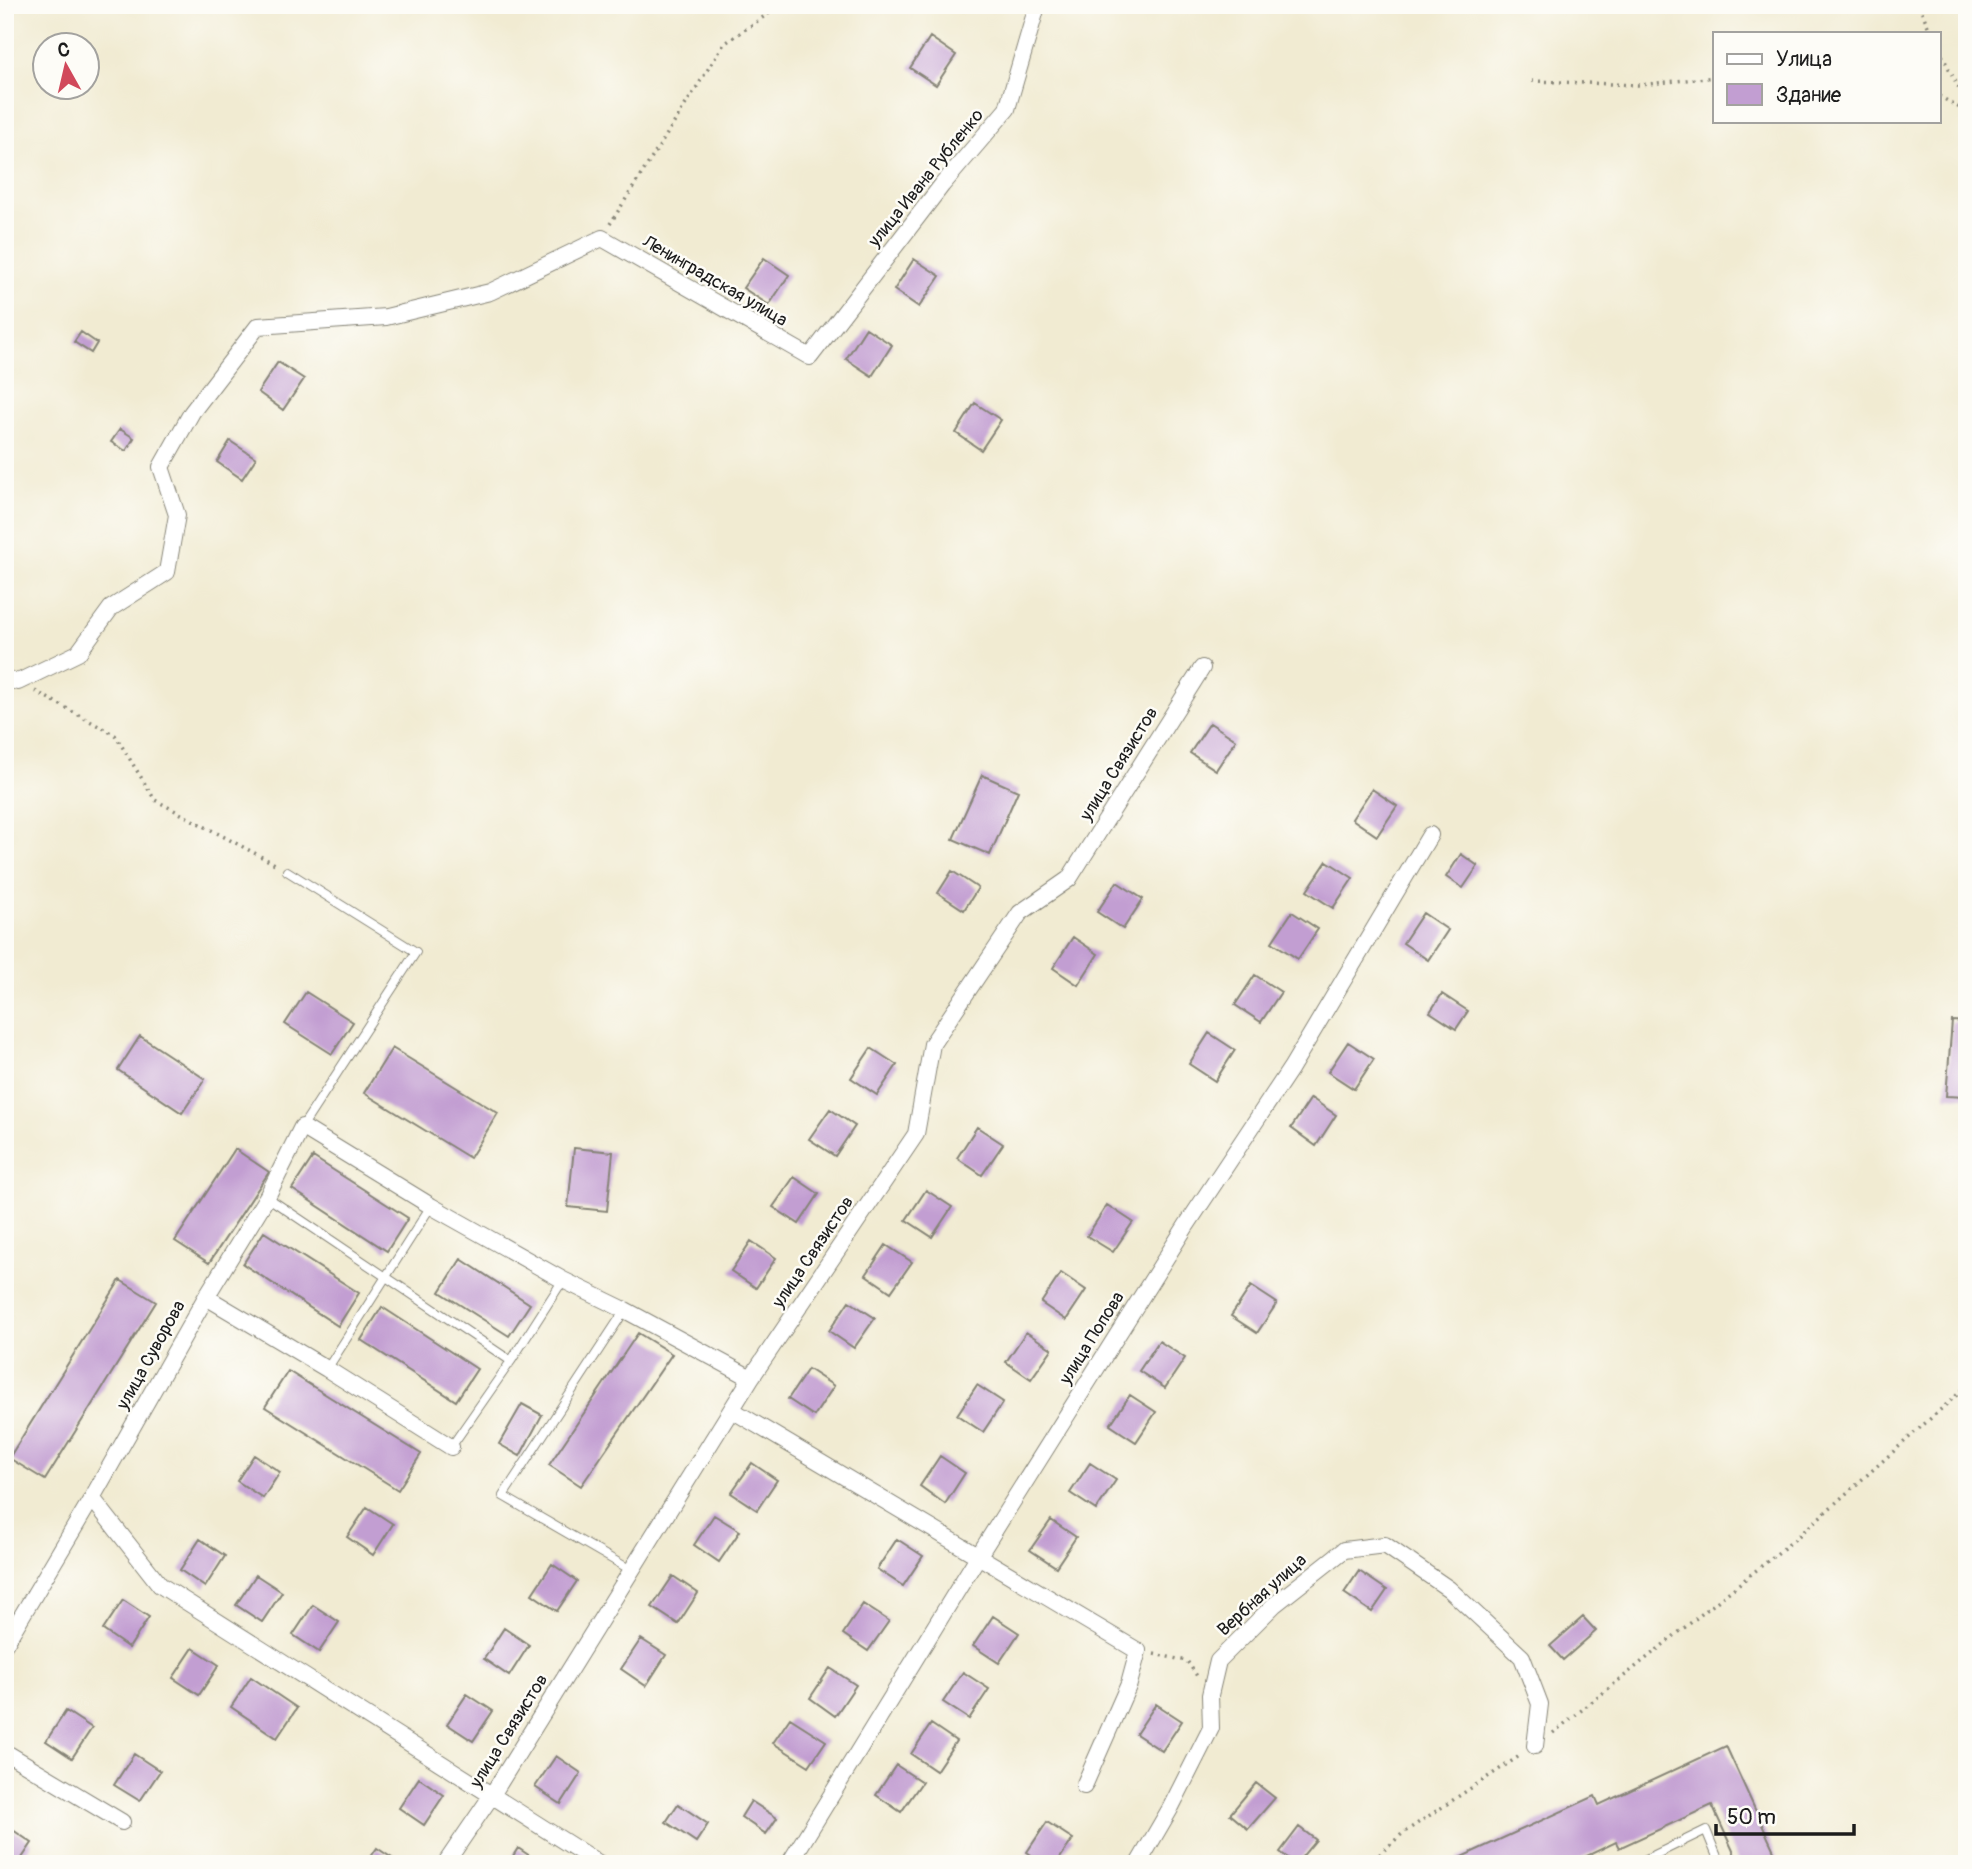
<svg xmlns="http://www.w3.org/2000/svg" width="1972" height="1869" font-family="Pangolin,sans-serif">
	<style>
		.building { fill: #c29ed2 }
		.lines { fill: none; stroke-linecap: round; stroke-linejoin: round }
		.lane-casing { stroke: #868477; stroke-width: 10 }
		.street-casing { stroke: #868477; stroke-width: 18 }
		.path { stroke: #868477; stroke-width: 3.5; stroke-dasharray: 2 5; stroke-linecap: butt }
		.lane { stroke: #fff; stroke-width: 8 }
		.street { stroke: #fff; stroke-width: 16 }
		.labels { text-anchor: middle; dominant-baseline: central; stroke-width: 5; stroke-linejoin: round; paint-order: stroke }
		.street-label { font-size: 18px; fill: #1c1c1c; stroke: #fdfcf7 }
	</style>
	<rect width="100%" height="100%" fill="#fdfcf7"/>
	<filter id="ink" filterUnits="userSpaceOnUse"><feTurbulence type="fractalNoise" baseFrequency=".0143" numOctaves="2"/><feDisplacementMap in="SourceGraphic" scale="14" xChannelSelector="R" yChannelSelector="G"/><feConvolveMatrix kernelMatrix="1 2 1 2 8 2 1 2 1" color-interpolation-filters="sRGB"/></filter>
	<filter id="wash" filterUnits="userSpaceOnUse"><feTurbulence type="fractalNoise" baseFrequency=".00686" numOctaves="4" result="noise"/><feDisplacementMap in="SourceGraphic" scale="28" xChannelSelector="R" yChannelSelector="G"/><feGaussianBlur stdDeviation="1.57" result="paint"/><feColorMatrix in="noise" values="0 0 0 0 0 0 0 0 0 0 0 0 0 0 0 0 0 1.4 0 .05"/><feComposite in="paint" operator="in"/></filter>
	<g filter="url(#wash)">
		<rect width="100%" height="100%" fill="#f1ebd2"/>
		<g id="blocks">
			<path class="building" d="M 930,37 L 956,55 L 936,85 L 910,68 Z
				M 764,258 L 789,275 L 769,305 L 743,288 Z
				M 914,259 L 940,276 L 919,307 L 894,290 Z
				M 866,328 L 892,345 L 872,376 L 846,359 Z
				M 81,332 L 97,343 L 91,353 L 74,342 Z
				M 278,362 L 304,379 L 283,410 L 258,392 Z
				M 975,403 L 1001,420 L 981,450 L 956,433 Z
				M 120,429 L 134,438 L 126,451 L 111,442 Z
				M 230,441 L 256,458 L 242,479 L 217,462 Z
				M 1210,723 L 1236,740 L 1216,770 L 1190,753 Z
				M 982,775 L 1018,791 L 990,855 L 953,839 Z
				M 1372,789 L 1397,806 L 1377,836 L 1352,819 Z
				M 1461,854 L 1478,866 L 1463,888 L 1446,877 Z
				M 1327,861 L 1353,878 L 1333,908 L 1307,891 Z
				M 952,871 L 978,888 L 964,910 L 938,893 Z
				M 1117,882 L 1143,899 L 1123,929 L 1097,912 Z
				M 1292,912 L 1318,929 L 1298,959 L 1272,942 Z
				M 1423,913 L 1448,930 L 1428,960 L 1403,943 Z
				M 1073,937 L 1098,954 L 1078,985 L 1053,968 Z
				M 1255,975 L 1281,992 L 1261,1022 L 1235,1005 Z
				M 306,992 L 353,1022 L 332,1054 L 285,1024 Z
				M 1442,994 L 1468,1011 L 1456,1029 L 1430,1012 Z
				M 1952,1021 L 1967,1022 L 1967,1097 L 1946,1096 Z
				M 1209,1033 L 1235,1050 L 1215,1081 L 1189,1064 Z
				M 140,1036 L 205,1079 L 182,1113 L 118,1070 Z
				M 1348,1042 L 1374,1059 L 1354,1089 L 1328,1072 Z
				M 392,1048 L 498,1113 L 470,1158 L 364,1093 Z
				M 871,1048 L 897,1065 L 877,1095 L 851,1078 Z
				M 1311,1098 L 1336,1115 L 1316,1146 L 1291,1128 Z
				M 830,1109 L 855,1126 L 835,1156 L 809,1139 Z
				M 977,1127 L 1003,1144 L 982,1175 L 957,1158 Z
				M 574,1148 L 613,1152 L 607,1211 L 568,1207 Z
				M 235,1149 L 269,1172 L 209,1263 L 175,1241 Z
				M 313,1157 L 408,1218 L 387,1251 L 292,1189 Z
				M 794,1177 L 819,1194 L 799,1224 L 773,1207 Z
				M 926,1190 L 952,1207 L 932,1237 L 906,1220 Z
				M 1107,1205 L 1133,1222 L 1113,1252 L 1087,1236 Z
				M 264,1232 L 359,1293 L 338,1326 L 243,1264 Z
				M 751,1241 L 776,1258 L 756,1288 L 731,1271 Z
				M 886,1245 L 912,1262 L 891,1292 L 866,1275 Z
				M 461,1259 L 530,1304 L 509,1336 L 440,1292 Z
				M 1061,1273 L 1086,1290 L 1066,1320 L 1041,1303 Z
				M 120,1280 L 156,1302 L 45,1480 L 9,1458 Z
				M 1251,1286 L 1277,1303 L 1257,1333 L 1231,1316 Z
				M 849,1301 L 875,1318 L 854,1348 L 829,1331 Z
				M 382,1307 L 477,1369 L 456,1401 L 361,1340 Z
				M 1026,1332 L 1052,1349 L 1031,1379 L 1006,1362 Z
				M 638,1333 L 672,1354 L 581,1486 L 549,1465 Z
				M 1159,1341 L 1185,1358 L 1165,1388 L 1139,1371 Z
				M 808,1369 L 834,1386 L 814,1416 L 788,1399 Z
				M 288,1371 L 421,1454 L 398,1490 L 265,1407 Z
				M 977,1385 L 1003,1402 L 983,1432 L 957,1415 Z
				M 1130,1395 L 1156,1412 L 1136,1442 L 1110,1425 Z
				M 522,1404 L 542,1415 L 520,1456 L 499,1444 Z
				M 254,1455 L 280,1472 L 263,1498 L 237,1481 Z
				M 940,1456 L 965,1473 L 945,1504 L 920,1486 Z
				M 752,1463 L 777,1480 L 757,1510 L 731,1493 Z
				M 1090,1463 L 1116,1480 L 1096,1510 L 1070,1493 Z
				M 367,1507 L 393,1524 L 373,1555 L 347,1537 Z
				M 714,1515 L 740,1531 L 719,1562 L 694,1545 Z
				M 1051,1520 L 1076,1537 L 1056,1567 L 1030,1550 Z
				M 200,1539 L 225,1556 L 205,1587 L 180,1570 Z
				M 897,1539 L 923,1556 L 903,1586 L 877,1569 Z
				M 552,1564 L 577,1581 L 557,1611 L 532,1594 Z
				M 1359,1571 L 1387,1590 L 1372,1612 L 1344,1593 Z
				M 256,1575 L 282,1592 L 262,1622 L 236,1605 Z
				M 673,1576 L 698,1593 L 678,1624 L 652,1607 Z
				M 123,1600 L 149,1617 L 129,1648 L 103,1630 Z
				M 863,1604 L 889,1621 L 868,1651 L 843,1634 Z
				M 313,1605 L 339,1622 L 319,1652 L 293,1635 Z
				M 993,1616 L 1019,1633 L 999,1663 L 973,1646 Z
				M 1583,1617 L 1596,1631 L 1563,1660 L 1550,1646 Z
				M 504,1628 L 529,1645 L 509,1676 L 484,1659 Z
				M 641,1639 L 666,1655 L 646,1686 L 621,1669 Z
				M 193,1648 L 219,1665 L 199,1695 L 173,1678 Z
				M 830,1668 L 856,1685 L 835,1716 L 810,1698 Z
				M 963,1672 L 989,1689 L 969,1719 L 943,1702 Z
				M 251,1677 L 297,1708 L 277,1738 L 231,1707 Z
				M 467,1694 L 493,1711 L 473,1741 L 447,1724 Z
				M 1156,1704 L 1182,1721 L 1162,1751 L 1136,1734 Z
				M 66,1711 L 92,1728 L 72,1758 L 46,1741 Z
				M 790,1718 L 826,1741 L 809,1766 L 773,1743 Z
				M 931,1724 L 956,1741 L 936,1771 L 911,1754 Z
				M 1726,1746 L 1780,1864 L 1739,1864 L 1712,1805 L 1619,1848 L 1616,1842 L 1570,1864 L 1459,1864 L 1457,1859 L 1595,1796 L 1599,1805 Z
				M 134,1754 L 160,1771 L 140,1801 L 114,1785 Z
				M 556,1756 L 581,1773 L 561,1804 L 535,1787 Z
				M 896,1765 L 922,1782 L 901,1812 L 876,1795 Z
				M 419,1778 L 444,1795 L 424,1825 L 399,1808 Z
				M 1256,1783 L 1275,1798 L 1248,1829 L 1230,1814 Z
				M 751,1801 L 777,1818 L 766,1834 L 741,1817 Z
				M 678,1804 L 708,1824 L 696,1842 L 666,1822 Z
				M 1047,1822 L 1073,1839 L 1056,1864 L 1044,1864 L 1027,1852 Z
				M 7,1826 L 32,1843 L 18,1864 L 5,1864 Z
				M 1299,1827 L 1316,1840 L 1296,1864 L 1280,1852 Z
				M 377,1848 L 401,1864 L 366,1864 Z
				M 518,1848 L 542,1864 L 508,1864 Z"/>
		</g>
	</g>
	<g filter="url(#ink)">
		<use href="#blocks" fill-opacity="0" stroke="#868477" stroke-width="2"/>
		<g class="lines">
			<defs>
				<path id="lane" d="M 287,871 L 416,952 L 302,1127
					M 267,1197 L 511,1361
					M 625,1310 L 503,1496 L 631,1570
					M 327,1369 L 431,1206
					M 451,1447 L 511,1361 L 563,1280
					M 1636,1864 L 1706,1830 L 1720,1864"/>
				<path id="street" d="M 5,678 L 18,682 L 78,653 L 111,608 L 167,572 L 177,515 L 161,467 L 192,412 L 258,326 L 386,317 L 490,292 L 602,238 L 810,357 L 942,185 L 1007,109 L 1035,13 L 1036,5
					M 206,1297 L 267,1197 L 302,1127 L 431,1206 L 563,1280 L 625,1310 L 751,1378
					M 732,1410 L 1138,1651 L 1129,1684 L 1084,1786
					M 92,1498 L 160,1585 L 600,1864
					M 5,1644 L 92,1498 L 206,1297 L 327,1369 L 451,1447
					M 5,1752 L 122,1822
					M 445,1864 L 492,1795 L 751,1378 L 916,1134 L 932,1044 L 1020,913 L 1069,879 L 1202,668
					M 789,1864 L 979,1555 L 1186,1226 L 1291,1068 L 1430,835
					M 1138,1864 L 1170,1809 L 1211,1728 L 1210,1695 L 1218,1661 L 1274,1605 L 1344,1550 L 1385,1545 L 1449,1589 L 1522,1657 L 1540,1704 L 1535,1746"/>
			</defs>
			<use href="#lane" class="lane-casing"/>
			<use href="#street" class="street-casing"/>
			<path class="path" d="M 1919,5 L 1931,33
				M 1939,49 L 1967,104
				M 1532,81 L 1639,85 L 1715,77
				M 1939,96 L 1967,112
				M 610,224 L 724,44 L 781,5
				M 35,691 L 115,735 L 155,800 L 275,864
				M 1154,1654 L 1187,1661 L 1197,1676
				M 1553,1733 L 1794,1540 L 1967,1386
				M 1369,1864 L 1403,1833 L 1521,1755"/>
			<use href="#lane" class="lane"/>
			<use href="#street" class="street"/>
		</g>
	</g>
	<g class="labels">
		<g class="street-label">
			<text transform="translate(926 178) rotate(-51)">улица Ивана Рубленко</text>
			<text transform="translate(715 281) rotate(30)">Ленинградская улица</text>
			<text transform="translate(1119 764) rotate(-58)">улица Связистов</text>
			<text transform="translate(813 1252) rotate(-56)">улица Связистов</text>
			<text transform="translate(1092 1338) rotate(-58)">улица Попова</text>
			<text transform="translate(151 1355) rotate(-61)">улица Суворова</text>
			<text transform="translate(1262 1595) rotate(-42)">Вербная улица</text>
			<text transform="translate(509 1731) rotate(-58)">улица Связистов</text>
		</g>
	</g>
	<rect width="1972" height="1869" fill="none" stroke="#fdfcf7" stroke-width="28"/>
	<rect x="1713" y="32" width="228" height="91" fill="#fdfcf7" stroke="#a3a29f" stroke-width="2"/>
	<rect x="1727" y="54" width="35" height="10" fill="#ffffff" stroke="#a3a29f" stroke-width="2"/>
	<text x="1776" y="66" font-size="21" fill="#1c1c1c">Улица</text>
	<rect x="1727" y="84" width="35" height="21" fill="#c29ed2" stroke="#a3a29f" stroke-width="2"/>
	<text x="1776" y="102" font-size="21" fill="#1c1c1c">Здание</text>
	<g transform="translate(66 66) rotate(352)"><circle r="33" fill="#fdfcf7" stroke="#a3a29f" stroke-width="2"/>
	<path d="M0-5L12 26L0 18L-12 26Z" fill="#d1495b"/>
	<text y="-10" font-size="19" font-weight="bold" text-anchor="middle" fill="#1c1c1c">С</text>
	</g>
	<path d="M1716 1824v10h138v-10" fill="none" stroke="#1c1c1c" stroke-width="3.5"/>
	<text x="1727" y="1824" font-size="21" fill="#1c1c1c" stroke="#fdfcf7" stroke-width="5" paint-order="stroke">50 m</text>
</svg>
